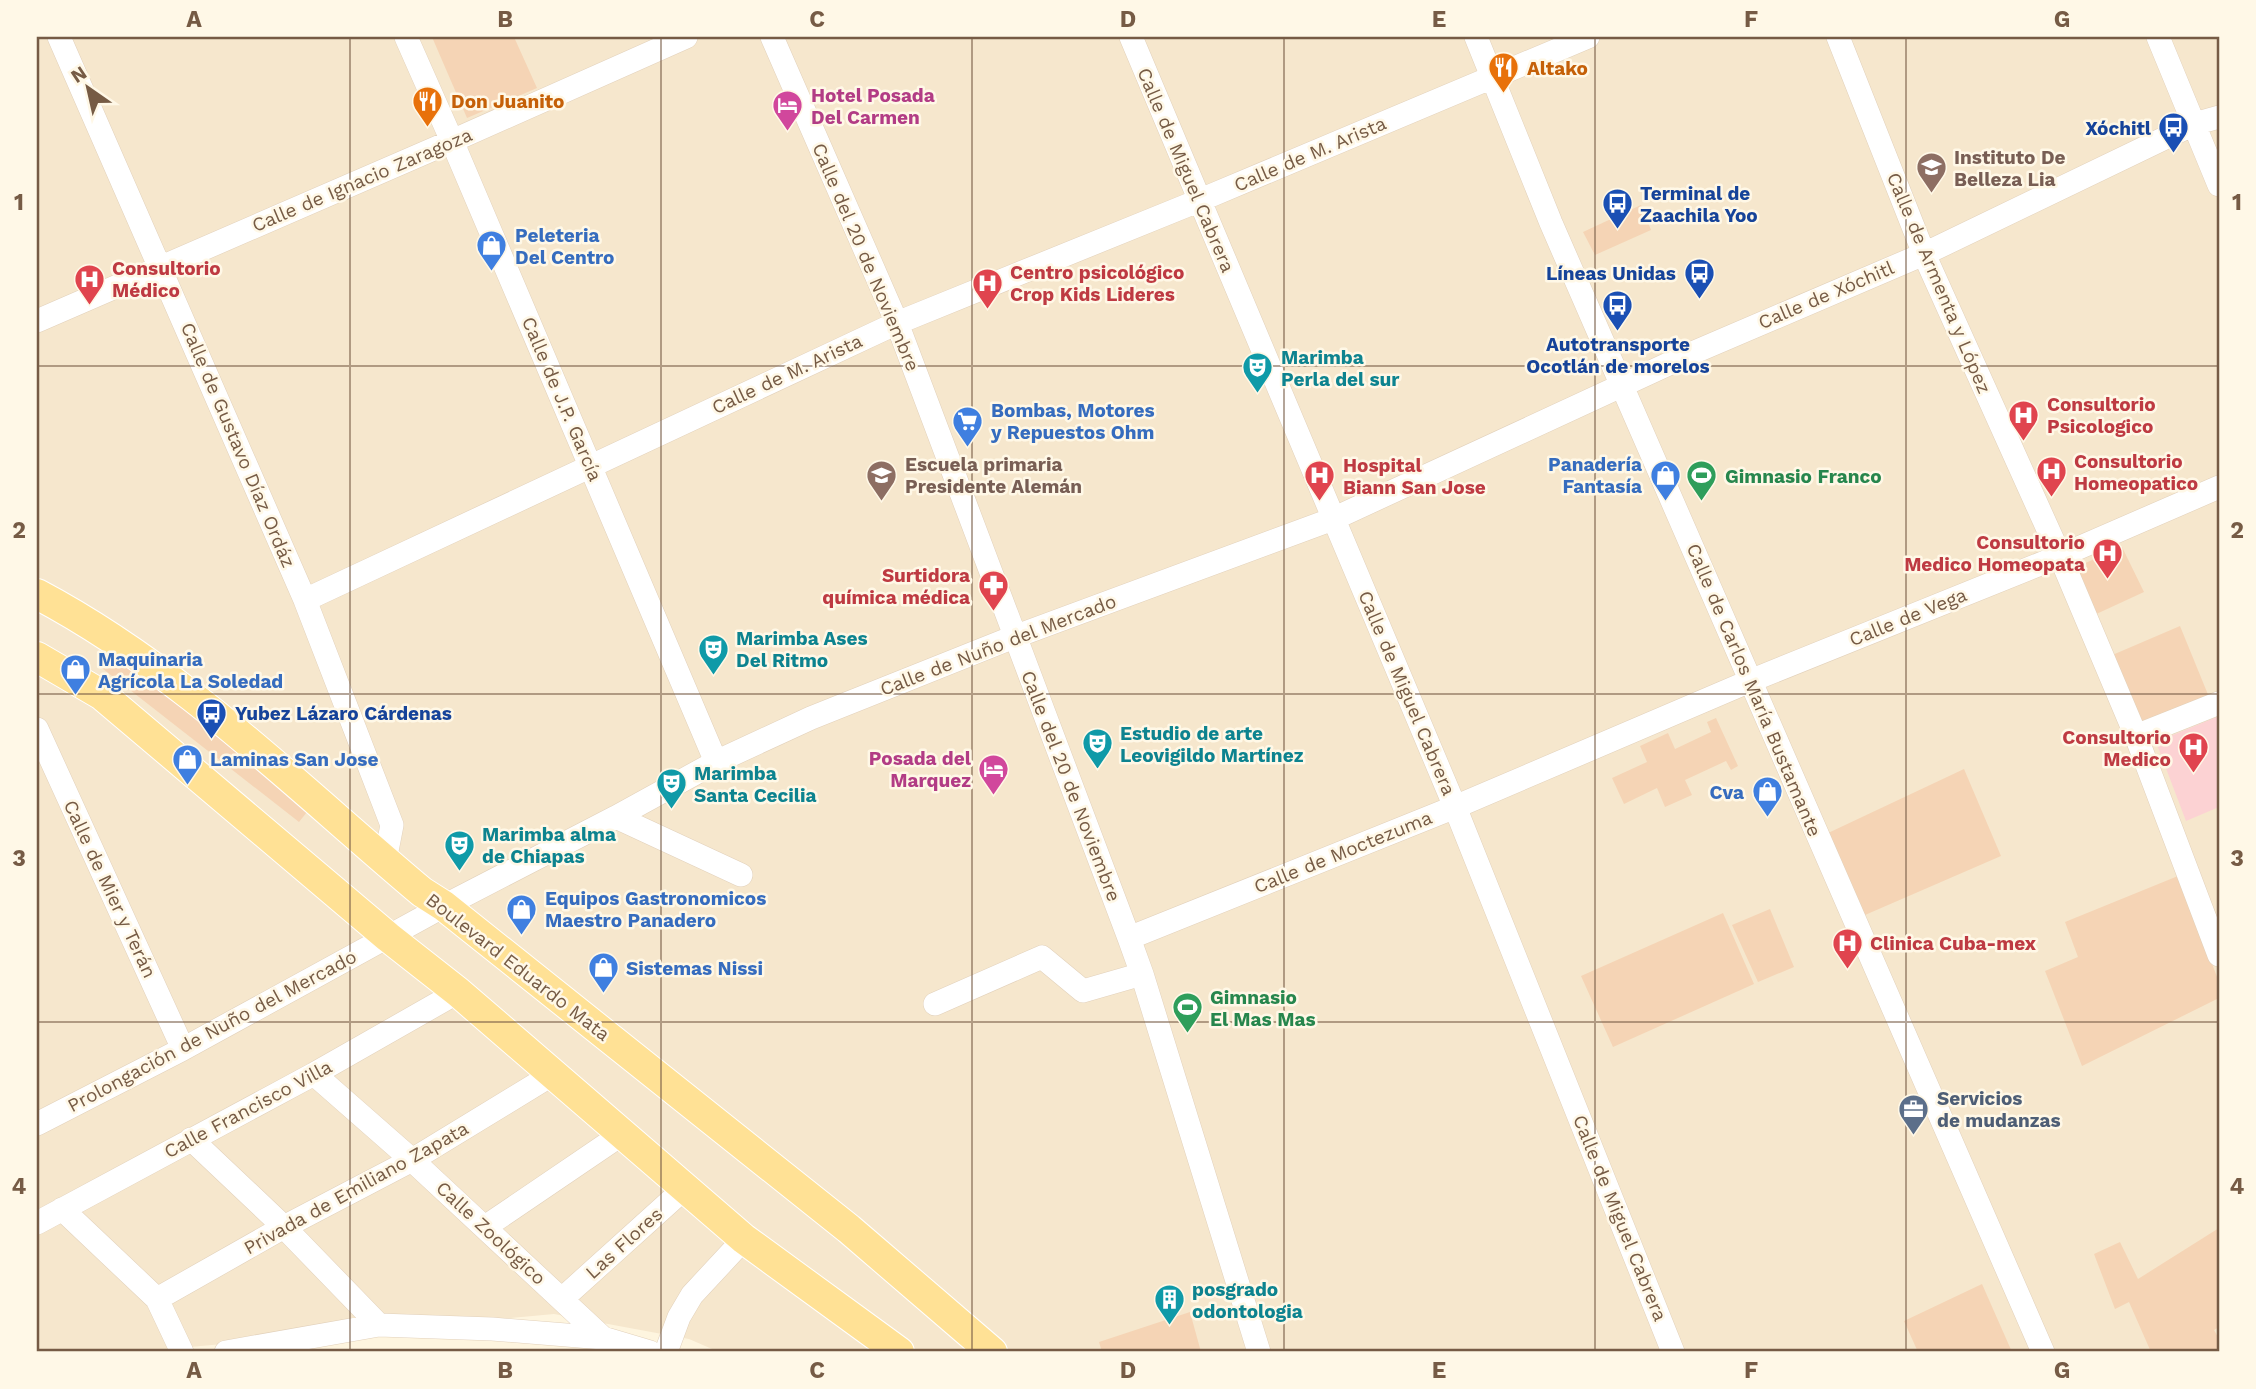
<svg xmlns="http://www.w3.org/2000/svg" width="2256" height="1389" font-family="'Work Sans',sans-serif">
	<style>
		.residential { fill: #f6e7cd }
		.medical { fill: #fcd2d3 }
		.building { fill: #f5d4b5 }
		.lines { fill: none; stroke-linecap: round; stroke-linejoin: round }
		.minor-casing { stroke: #e2d1bb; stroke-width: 24 }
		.major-casing { stroke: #fff; stroke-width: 32 }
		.minor { stroke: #fff; stroke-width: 23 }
		.major { stroke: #ffe195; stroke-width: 30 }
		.grid { fill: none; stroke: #765b45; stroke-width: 2; stroke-opacity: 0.55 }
		.labels { text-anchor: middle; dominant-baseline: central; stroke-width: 5; stroke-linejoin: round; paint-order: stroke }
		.food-label { font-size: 19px; font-weight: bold; fill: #c56008; stroke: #fff8e7; text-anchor: start }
		.hotel-label { font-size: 19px; font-weight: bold; fill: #b23c85; stroke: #fff8e7; text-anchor: start }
		.transit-label { font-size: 19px; font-weight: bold; fill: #164399; stroke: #fff8e7; text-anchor: end }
		.street-label { font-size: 19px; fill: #765b45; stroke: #fff8e7 }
		.education-label { font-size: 19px; font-weight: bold; fill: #785e54; stroke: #fff8e7; text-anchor: start }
		.shop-label { font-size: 19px; font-weight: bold; fill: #366cbe; stroke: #fff8e7; text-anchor: start }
		.health-label { font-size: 19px; font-weight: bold; fill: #be3a42; stroke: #fff8e7; text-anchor: start }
		.culture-label { font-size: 19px; font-weight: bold; fill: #0d838f; stroke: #fff8e7; text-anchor: start }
		.leisure-label { font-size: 19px; font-weight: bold; fill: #27864d; stroke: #fff8e7; text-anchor: start }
		.service-label { font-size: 19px; font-weight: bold; fill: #4e5e75; stroke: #fff8e7; text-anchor: start }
		.neatline { fill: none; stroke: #765b45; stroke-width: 2.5 }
		.grid-label { font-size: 23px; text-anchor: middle; font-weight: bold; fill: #765b45 }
	</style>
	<rect width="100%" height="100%" fill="#fef5df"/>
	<path class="residential" d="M 37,37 L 2219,37 L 2219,1352 L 719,1352 L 689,1339 L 554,1314 L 168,1349 L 161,1352 L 37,1352 Z"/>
	<path class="medical" d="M 2219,716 L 2219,807 L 2186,821 L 2156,742 Z"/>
	<path class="building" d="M 432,37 L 514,37 L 537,88 L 467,118 Z
		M 1641,205 L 1651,230 L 1595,255 L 1583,232 Z
		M 2122,547 L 2144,592 L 2092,616 L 2074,568 Z
		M 2180,626 L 2209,697 L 2138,728 L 2110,656 Z
		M 113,645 L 315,802 L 299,822 L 98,665 Z
		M 1716,718 L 1738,766 L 1731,770 L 1726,761 L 1685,780 L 1692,795 L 1665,807 L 1657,788 L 1624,804 L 1612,778 L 1647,762 L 1640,746 L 1668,733 L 1675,749 L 1711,732 L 1707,722 Z
		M 1964,769 L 2001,856 L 1865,915 L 1826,834 Z
		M 2178,876 L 2219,982 L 2219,998 L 2082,1066 L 2045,971 L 2078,957 L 2065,922 Z
		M 1770,909 L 1794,967 L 1758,982 L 1732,925 Z
		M 1723,913 L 1754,984 L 1613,1047 L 1581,976 Z
		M 2219,1228 L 2219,1327 L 2214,1330 L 2219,1339 L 2219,1352 L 2151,1352 L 2129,1302 L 2115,1309 L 2094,1254 L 2120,1242 L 2138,1279 Z
		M 1982,1284 L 2012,1352 L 1918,1352 L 1904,1321 Z
		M 1190,1312 L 1201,1352 L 1102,1352 L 1099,1342 Z"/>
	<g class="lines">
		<defs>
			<path id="minor" d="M 59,37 L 305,600 L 392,825 L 385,861
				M 406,37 L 452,141 L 716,762
				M 772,37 L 897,323 L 1129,938 L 1142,974 L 1259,1352
				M 1131,37 L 1455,807 L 1673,1352
				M 1476,37 L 1551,223 L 2043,1352
				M 1838,37 L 1924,254 L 2060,556 L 2136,736 L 2219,955
				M 2158,37 L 2219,185
				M 37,321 L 452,141 L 686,37
				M 305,600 L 897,323 L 1198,201 L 1588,37
				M 37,729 L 183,1049
				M 2136,736 L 2219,703
				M 616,817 L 741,875
				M 1129,938 L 1455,807 L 1750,681 L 2060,556 L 2219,487
				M 935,1004 L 1042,957 L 1083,991 L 1142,974
				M 314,1074 L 412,1160 L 603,1338
				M 37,1124 L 183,1049 L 444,906 L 616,817 L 716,762 L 811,718 L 1014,637 L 1333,519 L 1690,354 L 1924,254 L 2194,124 L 2219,117
				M 191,1139 L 284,1227 L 379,1325
				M 62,1209 L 157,1299 L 182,1352
				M 37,1223 L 314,1074 L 458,992
				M 485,1227 L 622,1134
				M 157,1299 L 284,1227 L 412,1160 L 553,1074
				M 562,1299 L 685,1188
				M 226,1352 L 379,1325 L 492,1329 L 603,1338 L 650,1352
				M 666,1352 L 679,1317 L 692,1295 L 744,1239"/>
			<path id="major" d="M 37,594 C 181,670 298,788 422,892 L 444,906 L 849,1229 L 992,1352
				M 37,657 L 102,695 L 388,937 L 458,992 L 744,1239 L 899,1352"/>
		</defs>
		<use href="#minor" class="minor-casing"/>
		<use href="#major" class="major-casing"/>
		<use href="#minor" class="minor"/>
		<use href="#major" class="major"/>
	</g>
	<path class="grid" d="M 350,37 L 350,1352M 661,37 L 661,1352M 972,37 L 972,1352M 1284,37 L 1284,1352M 1595,37 L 1595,1352M 1906,37 L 1906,1352M 37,366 L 2219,366M 37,694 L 2219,694M 37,1022 L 2219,1022"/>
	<defs>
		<symbol id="restaurant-pin" viewBox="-11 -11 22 30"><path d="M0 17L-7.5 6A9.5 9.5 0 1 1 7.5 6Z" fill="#e8710a" stroke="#fff8e7"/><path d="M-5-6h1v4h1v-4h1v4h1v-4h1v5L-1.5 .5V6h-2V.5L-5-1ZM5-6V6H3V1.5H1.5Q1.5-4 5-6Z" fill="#fff"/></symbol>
		<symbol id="hotel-pin" viewBox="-11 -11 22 30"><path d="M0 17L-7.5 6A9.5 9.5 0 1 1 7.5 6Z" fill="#d1479c" stroke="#fff8e7"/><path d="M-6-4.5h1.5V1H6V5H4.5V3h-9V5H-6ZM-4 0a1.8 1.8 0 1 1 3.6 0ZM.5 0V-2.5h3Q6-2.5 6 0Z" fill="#fff"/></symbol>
		<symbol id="bus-pin" viewBox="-11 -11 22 30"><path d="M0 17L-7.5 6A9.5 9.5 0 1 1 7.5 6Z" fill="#1a4fb4" stroke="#fff8e7"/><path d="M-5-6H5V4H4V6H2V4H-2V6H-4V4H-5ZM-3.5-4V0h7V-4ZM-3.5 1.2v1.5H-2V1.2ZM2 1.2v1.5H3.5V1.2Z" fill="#fff"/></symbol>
		<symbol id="university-pin" viewBox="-11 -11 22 30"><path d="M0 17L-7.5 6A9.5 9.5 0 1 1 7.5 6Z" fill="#8d6e63" stroke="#fff8e7"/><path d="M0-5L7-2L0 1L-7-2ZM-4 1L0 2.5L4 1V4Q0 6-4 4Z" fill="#fff"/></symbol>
		<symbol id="shop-pin" viewBox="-11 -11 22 30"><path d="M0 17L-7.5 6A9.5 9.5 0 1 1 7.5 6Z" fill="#3f7fe0" stroke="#fff8e7"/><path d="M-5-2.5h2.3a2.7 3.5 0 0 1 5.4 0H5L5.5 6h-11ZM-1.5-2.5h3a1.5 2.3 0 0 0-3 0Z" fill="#fff"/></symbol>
		<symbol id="hospital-pin" viewBox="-11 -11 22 30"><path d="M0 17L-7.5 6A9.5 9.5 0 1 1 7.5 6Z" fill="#e0444e" stroke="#fff8e7"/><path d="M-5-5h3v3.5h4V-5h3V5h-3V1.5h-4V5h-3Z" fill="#fff"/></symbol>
		<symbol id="theatre-pin" viewBox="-11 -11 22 30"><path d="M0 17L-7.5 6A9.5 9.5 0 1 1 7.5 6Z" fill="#0f9aa8" stroke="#fff8e7"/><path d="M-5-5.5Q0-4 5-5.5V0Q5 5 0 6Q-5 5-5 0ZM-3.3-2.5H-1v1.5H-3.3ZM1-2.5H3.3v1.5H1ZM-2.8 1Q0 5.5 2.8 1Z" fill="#fff"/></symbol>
		<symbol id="supermarket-pin" viewBox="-11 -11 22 30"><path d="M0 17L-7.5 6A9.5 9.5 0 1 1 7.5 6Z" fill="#3f7fe0" stroke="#fff8e7"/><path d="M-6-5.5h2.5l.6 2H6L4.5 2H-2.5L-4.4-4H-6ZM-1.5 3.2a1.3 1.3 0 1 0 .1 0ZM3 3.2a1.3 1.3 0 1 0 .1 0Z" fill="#fff"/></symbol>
		<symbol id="school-pin" viewBox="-11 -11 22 30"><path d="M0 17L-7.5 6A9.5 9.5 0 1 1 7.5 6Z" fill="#8d6e63" stroke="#fff8e7"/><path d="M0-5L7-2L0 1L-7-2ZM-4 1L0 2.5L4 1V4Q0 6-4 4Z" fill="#fff"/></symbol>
		<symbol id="stadium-pin" viewBox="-11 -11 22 30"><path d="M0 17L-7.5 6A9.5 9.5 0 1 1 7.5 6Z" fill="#2e9e5b" stroke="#fff8e7"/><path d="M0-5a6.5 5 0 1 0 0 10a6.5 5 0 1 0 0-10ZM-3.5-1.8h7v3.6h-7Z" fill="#fff"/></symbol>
		<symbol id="pharmacy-pin" viewBox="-11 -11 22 30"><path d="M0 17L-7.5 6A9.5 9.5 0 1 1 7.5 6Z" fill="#e0444e" stroke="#fff8e7"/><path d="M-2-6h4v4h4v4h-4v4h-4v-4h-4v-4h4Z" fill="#fff"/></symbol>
		<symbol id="office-pin" viewBox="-11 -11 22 30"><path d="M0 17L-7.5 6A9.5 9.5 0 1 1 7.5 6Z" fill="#5c6f8a" stroke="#fff8e7"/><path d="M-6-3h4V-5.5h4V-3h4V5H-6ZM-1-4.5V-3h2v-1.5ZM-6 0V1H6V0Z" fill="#fff"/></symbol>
		<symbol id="building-pin" viewBox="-11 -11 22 30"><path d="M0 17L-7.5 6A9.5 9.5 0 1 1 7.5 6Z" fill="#0f9aa8" stroke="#fff8e7"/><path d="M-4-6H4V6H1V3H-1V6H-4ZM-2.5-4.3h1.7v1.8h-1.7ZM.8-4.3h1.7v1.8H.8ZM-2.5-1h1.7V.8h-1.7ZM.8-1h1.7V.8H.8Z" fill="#fff"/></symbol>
	</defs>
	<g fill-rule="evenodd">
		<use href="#restaurant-pin" x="1486" y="50" width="35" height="47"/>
		<use href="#restaurant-pin" x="410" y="84" width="35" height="47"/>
		<use href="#hotel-pin" x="770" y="88" width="35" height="47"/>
		<use href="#bus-pin" x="2156" y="110" width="35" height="47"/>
		<use href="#university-pin" x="1914" y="150" width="35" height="47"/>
		<use href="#bus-pin" x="1600" y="186" width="35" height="47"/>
		<use href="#shop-pin" x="474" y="228" width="35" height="47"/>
		<use href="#bus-pin" x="1682" y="256" width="35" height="47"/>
		<use href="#hospital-pin" x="72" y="262" width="35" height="47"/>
		<use href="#hospital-pin" x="970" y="266" width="35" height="47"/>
		<use href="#bus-pin" x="1600" y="288" width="35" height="47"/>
		<use href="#theatre-pin" x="1240" y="350" width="35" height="47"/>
		<use href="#hospital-pin" x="2006" y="398" width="35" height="47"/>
		<use href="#supermarket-pin" x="950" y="404" width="35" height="47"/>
		<use href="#hospital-pin" x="2034" y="454" width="35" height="47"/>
		<use href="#school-pin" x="864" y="458" width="35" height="47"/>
		<use href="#shop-pin" x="1648" y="458" width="35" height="47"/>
		<use href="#hospital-pin" x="1302" y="458" width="35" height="47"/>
		<use href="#stadium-pin" x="1684" y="458" width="35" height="47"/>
		<use href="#hospital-pin" x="2090" y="536" width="35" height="47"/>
		<use href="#pharmacy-pin" x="976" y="568" width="35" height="47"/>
		<use href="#theatre-pin" x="696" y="632" width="35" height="47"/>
		<use href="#shop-pin" x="58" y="652" width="35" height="47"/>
		<use href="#bus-pin" x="194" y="696" width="35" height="47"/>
		<use href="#theatre-pin" x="1080" y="726" width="35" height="47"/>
		<use href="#hospital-pin" x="2176" y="730" width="35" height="47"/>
		<use href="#shop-pin" x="170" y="742" width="35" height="47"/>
		<use href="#hotel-pin" x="976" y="752" width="35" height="47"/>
		<use href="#theatre-pin" x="654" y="766" width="35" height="47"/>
		<use href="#shop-pin" x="1750" y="774" width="35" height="47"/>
		<use href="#theatre-pin" x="442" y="828" width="35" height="47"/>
		<use href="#shop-pin" x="504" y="892" width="35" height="47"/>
		<use href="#hospital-pin" x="1830" y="926" width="35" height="47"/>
		<use href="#shop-pin" x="586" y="950" width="35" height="47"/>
		<use href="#stadium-pin" x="1170" y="990" width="35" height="47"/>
		<use href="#office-pin" x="1896" y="1092" width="35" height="47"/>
		<use href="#building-pin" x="1152" y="1282" width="35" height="47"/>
	</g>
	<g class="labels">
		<g class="food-label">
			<text x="1527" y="68">Altako</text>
			<text x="451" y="101">Don Juanito</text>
		</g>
		<g class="hotel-label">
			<text x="811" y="95">Hotel Posada<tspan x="811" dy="22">Del Carmen</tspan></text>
			<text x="971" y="758" text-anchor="end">Posada del<tspan x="971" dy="22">Marquez</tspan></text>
		</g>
		<g class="transit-label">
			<text x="2151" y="128">Xóchitl</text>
			<text x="1640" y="193" text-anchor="start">Terminal de<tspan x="1640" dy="22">Zaachila Yoo</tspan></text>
			<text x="1676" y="273">Líneas Unidas</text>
			<text x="1618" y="344" text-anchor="middle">Autotransporte<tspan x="1618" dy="22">Ocotlán de morelos</tspan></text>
			<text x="235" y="713" text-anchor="start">Yubez Lázaro Cárdenas</text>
		</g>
		<g class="street-label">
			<text transform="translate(1310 154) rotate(-23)">Calle de M. Arista</text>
			<text transform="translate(1186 170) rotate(67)">Calle de Miguel Cabrera</text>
			<text transform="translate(362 180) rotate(-23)">Calle de Ignacio Zaragoza</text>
			<text transform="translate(866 257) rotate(67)">Calle del 20 de Noviembre</text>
			<text transform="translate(1939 283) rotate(67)">Calle de Armenta y López</text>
			<text transform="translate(1826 295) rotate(-23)">Calle de Xóchitl</text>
			<text transform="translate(787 374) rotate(-25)">Calle de M. Arista</text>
			<text transform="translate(562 399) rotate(67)">Calle de J.P. García</text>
			<text transform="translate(238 445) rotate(67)">Calle de Gustavo Díaz Ordáz</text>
			<text transform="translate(1908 617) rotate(-22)">Calle de Vega</text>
			<text transform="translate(998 645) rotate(-21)">Calle de Nuño del Mercado</text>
			<text transform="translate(1754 690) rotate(67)">Calle de Carlos María Bustamante</text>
			<text transform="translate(1407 693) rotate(67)">Calle de Miguel Cabrera</text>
			<text transform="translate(1071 786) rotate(69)">Calle del 20 de Noviembre</text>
			<text transform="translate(1343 852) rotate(-22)">Calle de Moctezuma</text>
			<text transform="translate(110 889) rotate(65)">Calle de Mier y Terán</text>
			<text transform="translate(518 967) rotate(38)">Boulevard Eduardo Mata</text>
			<text transform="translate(212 1031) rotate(-28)">Prolongación de Nuño del Mercado</text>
			<text transform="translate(248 1109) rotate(-28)">Calle Francisco Villa</text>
			<text transform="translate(356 1188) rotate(-29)">Privada de Emiliano Zapata</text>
			<text transform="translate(1620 1218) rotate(68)">Calle de Miguel Cabrera</text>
			<text transform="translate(491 1233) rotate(43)">Calle Zoológico</text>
			<text transform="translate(624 1243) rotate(-42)">Las Flores</text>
		</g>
		<g class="education-label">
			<text x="1954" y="157">Instituto De<tspan x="1954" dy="22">Belleza Lia</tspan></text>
			<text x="905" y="464">Escuela primaria<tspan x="905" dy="22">Presidente Alemán</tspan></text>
		</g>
		<g class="shop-label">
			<text x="515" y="235">Peleteria<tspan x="515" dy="22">Del Centro</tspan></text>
			<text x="991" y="410">Bombas, Motores<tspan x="991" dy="22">y Repuestos Ohm</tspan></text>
			<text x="1642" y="464" text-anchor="end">Panadería<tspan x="1642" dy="22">Fantasía</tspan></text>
			<text x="98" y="659">Maquinaria<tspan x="98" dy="22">Agrícola La Soledad</tspan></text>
			<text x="210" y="759">Laminas San Jose</text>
			<text x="1744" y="792" text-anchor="end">Cva</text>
			<text x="545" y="898">Equipos Gastronomicos<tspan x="545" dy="22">Maestro Panadero</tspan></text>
			<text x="626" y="968">Sistemas Nissi</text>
		</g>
		<g class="health-label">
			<text x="112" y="268">Consultorio<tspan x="112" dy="22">Médico</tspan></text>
			<text x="1010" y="272">Centro psicológico<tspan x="1010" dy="22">Crop Kids Lideres</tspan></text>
			<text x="2047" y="404">Consultorio<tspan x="2047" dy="22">Psicologico</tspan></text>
			<text x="2074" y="461">Consultorio<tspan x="2074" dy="22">Homeopatico</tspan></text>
			<text x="1343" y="465">Hospital<tspan x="1343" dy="22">Biann San Jose</tspan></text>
			<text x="2085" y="542" text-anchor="end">Consultorio<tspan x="2085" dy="22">Medico Homeopata</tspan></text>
			<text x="970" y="575" text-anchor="end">Surtidora<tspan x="970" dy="22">química médica</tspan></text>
			<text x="2171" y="737" text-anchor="end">Consultorio<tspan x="2171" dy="22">Medico</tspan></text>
			<text x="1870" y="943">Clinica Cuba-mex</text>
		</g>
		<g class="culture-label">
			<text x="1281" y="357">Marimba<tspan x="1281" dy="22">Perla del sur</tspan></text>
			<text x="736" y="638">Marimba Ases<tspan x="736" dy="22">Del Ritmo</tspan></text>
			<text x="1120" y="733">Estudio de arte<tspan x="1120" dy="22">Leovigildo Martínez</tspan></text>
			<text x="694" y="773">Marimba<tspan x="694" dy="22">Santa Cecilia</tspan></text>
			<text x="482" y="834">Marimba alma<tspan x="482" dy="22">de Chiapas</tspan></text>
			<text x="1192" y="1289">posgrado<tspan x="1192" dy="22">odontologia</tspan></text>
		</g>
		<g class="leisure-label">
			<text x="1725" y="476">Gimnasio Franco</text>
			<text x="1210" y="997">Gimnasio<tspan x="1210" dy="22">El Mas Mas</tspan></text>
		</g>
		<g class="service-label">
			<text x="1937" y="1098">Servicios<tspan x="1937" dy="22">de mudanzas</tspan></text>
		</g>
	</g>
	<rect width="2256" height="1389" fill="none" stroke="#fff8e7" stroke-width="77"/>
	<g transform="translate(88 88) rotate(326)" stroke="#fff8e7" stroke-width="5" paint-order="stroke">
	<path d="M0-5L12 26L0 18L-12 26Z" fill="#765b45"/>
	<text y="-10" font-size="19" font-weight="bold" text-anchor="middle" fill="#765b45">N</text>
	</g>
	<rect x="38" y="38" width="2180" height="1312" class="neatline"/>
	<g class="grid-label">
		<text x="194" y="27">A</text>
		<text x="505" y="27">B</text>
		<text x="817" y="27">C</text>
		<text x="1128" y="27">D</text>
		<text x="1439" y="27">E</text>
		<text x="1751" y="27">F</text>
		<text x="2062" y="27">G</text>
		<text x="19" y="210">1</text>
		<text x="2237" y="210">1</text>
		<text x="19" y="538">2</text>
		<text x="2237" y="538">2</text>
		<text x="19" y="866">3</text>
		<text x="2237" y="866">3</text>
		<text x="19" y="1194">4</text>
		<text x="2237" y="1194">4</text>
		<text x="194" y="1378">A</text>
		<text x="505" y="1378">B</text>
		<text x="817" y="1378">C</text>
		<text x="1128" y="1378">D</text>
		<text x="1439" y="1378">E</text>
		<text x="1751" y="1378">F</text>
		<text x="2062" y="1378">G</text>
	</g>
</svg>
